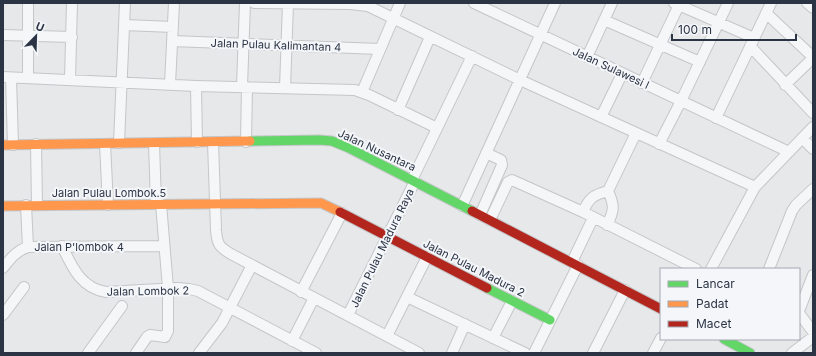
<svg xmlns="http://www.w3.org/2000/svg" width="816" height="356" font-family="Inter,sans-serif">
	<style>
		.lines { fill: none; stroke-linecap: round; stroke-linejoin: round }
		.street-casing { stroke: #c4c6c8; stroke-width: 12 }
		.fast-casing { stroke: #c4c6c8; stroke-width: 11 }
		.slow-casing { stroke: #c4c6c8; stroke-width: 11 }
		.jam-casing { stroke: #c4c6c8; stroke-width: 11 }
		.street { stroke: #f5f6f7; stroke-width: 10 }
		.fast { stroke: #63d668; stroke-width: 9 }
		.slow { stroke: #ff974d; stroke-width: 9 }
		.jam { stroke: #b3261e; stroke-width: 9 }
		.labels { text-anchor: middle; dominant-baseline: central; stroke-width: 4; stroke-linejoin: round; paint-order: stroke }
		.street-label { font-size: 11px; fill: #2b3445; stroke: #f4f6f9 }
	</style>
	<rect width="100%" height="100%" fill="#e6e8ea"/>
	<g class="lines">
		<defs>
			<path id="street" d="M 254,3 L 350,4 L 368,6 L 520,80 L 755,187
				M 474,3 L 789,152
				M 674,3 L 754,38
				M 807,3 L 813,8
				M 766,13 L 813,57
				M 604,20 L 700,62
				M 125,25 L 173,27
				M 3,35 L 72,37
				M 172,41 L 380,49
				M 750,46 L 813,113
				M 587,57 L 612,3
				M 3,77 L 196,86 L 355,90 L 369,95 L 437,128
				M 11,78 L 13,145
				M 28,78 L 28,3
				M 70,80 L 72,3
				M 642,83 L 679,5
				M 170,84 L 174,3
				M 785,85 L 813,58
				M 196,86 L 197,142
				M 242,86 L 245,3
				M 285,88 L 288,3
				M 362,92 L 400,3
				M 398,110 L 430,37
				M 601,117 L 622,74
				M 716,118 L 771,3
				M 802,138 L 813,149
				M 213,142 L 216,230 C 217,244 219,247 231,254 L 419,353
				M 246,142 L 247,87
				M 119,143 L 125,3
				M 154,143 L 156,204
				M 36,144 L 37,205
				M 105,144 L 108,205
				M 659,144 L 681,101 L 728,3
				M 412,180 L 472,56
				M 26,205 L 28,247
				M 462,206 L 555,3
				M 583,212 C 589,198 593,195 608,191 L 636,133
				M 480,215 L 502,165 L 501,160 L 486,153
				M 490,220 L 508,182 L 512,180 L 583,212 L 696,269
				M 607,225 C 614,211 615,206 608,191
				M 62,246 C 72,267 81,288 106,292 L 178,288 L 189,289 L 198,291 L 316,353
				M 572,262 L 593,218
				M 3,268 C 11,258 16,251 28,247 L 164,246
				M 711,269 L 755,187 L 813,127
				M 769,269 L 792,211 L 796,205 L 813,189
				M 301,292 L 342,213
				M 407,297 L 525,353
				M 799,311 L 813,275
				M 799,313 L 813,332
				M 3,315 L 24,287
				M 348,315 L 415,181
				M 387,336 L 427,257
				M 493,338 L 512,301
				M 292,341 L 314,298
				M 88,353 L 122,306
				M 136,353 L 147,337 L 150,335 L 165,337 L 168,331 L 168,288 L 161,204
				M 199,353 L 222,323 L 252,265
				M 452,353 L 465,324
				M 534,353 L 578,265
				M 593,353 L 625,290
				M 653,353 L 661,338
				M 792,353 L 813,337"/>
			<path id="fast" d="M 250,141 L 319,140 L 332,141 L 349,148 L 472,211
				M 487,288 L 550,320
				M 724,339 L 750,353"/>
			<path id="slow" d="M 3,145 L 250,141
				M 3,206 L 321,203 L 340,212"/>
			<path id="jam" d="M 472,211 L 661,309
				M 340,212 L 487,288"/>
		</defs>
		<use href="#street" class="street-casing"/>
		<use href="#fast" class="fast-casing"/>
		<use href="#slow" class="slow-casing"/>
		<use href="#jam" class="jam-casing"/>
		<use href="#street" class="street"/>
		<use href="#fast" class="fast"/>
		<use href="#slow" class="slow"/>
		<use href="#jam" class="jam"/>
	</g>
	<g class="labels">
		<g class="street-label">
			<text transform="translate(276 45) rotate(2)">Jalan Pulau Kalimantan 4</text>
			<text transform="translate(611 68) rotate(25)">Jalan Sulawesi I</text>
			<text transform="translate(377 150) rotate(25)">Jalan Nusantara</text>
			<text x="109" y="193">Jalan Pulau Lombok.5</text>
			<text x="79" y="247">Jalan P'lombok 4</text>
			<text transform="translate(382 248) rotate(-64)">Jalan Pulau Madura Raya</text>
			<text transform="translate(474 268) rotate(27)">Jalan Pulau Madura 2</text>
			<text transform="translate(148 291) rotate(-1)">Jalan Lombok 2</text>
		</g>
	</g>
	<rect width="816" height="356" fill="none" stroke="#2b3445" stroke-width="8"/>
	<rect x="660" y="268" width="140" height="72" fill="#f4f6f9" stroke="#a4a8b1"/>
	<rect x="668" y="281" width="20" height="6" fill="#63d668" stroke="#a4a8b1"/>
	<text x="696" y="288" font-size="12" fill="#2b3445">Lancar</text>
	<rect x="668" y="301" width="20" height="6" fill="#ff974d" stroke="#a4a8b1"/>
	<text x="696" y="308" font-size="12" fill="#2b3445">Padat</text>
	<rect x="668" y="321" width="20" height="6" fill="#b3261e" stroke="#a4a8b1"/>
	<text x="696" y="328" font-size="12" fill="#2b3445">Macet</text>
	<g transform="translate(36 36) rotate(23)" stroke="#f4f6f9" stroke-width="3" paint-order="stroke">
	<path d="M0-3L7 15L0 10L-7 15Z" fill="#2b3445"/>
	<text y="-6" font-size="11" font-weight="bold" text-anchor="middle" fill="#2b3445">U</text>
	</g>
	<path d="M672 34v6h124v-6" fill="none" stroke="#2b3445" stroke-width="2"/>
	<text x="678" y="34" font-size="12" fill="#2b3445" stroke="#f4f6f9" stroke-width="3" paint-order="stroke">100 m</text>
</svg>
